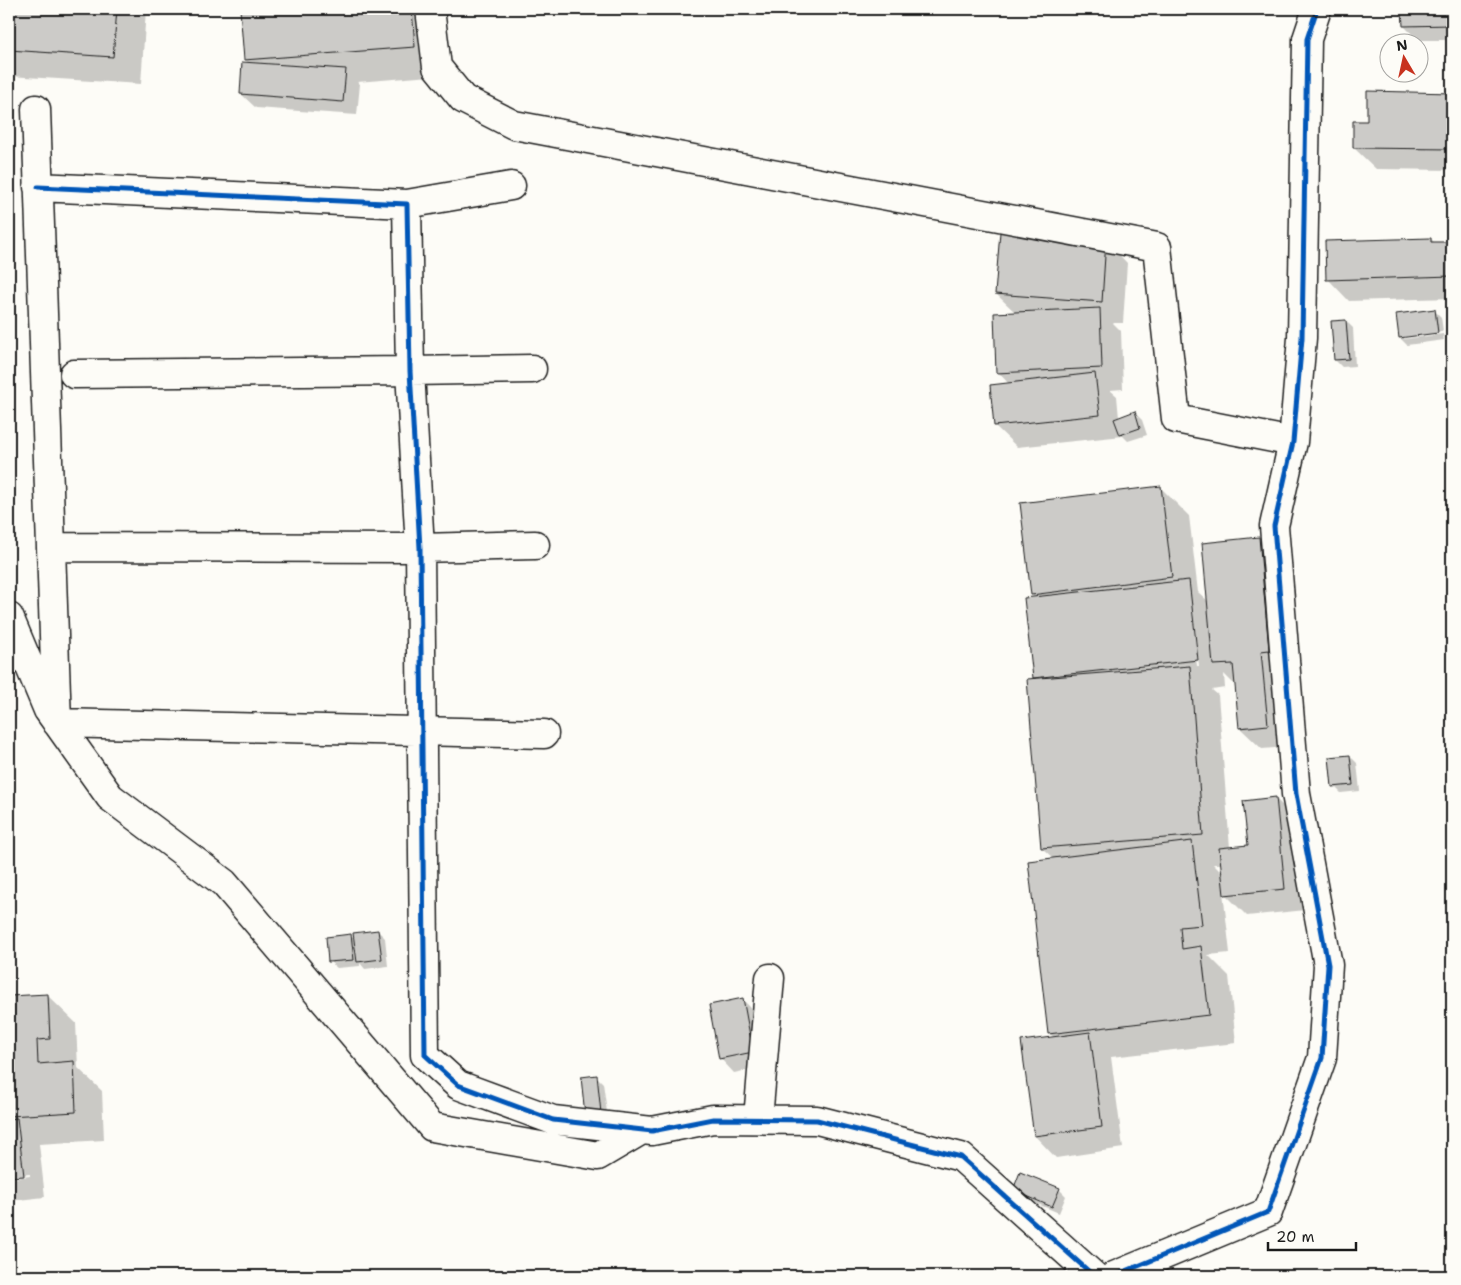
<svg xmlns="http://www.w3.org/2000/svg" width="1461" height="1285" font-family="'Shantell Sans',sans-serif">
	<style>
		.shadow { fill: #0003; fill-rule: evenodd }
		.building { fill: #cccbc8; stroke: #1c1c1c }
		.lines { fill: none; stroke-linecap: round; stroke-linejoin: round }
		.street-casing { stroke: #1c1c1c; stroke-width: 31 }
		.street { stroke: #fdfcf7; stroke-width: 28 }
		.cycleway-casing { stroke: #fdfcf7; stroke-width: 8 }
		.cycleway { stroke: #0057b8; stroke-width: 5 }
	</style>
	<rect width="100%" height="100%" fill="#fdfcf7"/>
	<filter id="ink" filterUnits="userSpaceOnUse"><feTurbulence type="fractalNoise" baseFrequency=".02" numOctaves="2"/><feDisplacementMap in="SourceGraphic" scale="10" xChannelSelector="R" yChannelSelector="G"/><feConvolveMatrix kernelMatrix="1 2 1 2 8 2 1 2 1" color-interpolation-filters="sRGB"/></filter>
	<g filter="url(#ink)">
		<path class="shadow" d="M 9,9 L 146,9 L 141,84 L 9,76 Z
			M 242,9 L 438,9 L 443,75 L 357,82 L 360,84 L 357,115 L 256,108 L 241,94 L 249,63 L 245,60 Z
			M 1403,9 L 1452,9 L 1452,40 L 1418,40 L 1404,26 Z
			M 1368,93 L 1452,94 L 1452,170 L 1376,169 L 1354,148 L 1368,122 Z
			M 1431,239 L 1435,243 L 1452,243 L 1452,298 L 1349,301 L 1328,279 Z
			M 1106,241 L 1127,263 L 1123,323 L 1113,323 L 1121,331 L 1123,389 L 1110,390 L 1117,396 L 1119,418 L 1135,413 L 1142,420 L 1147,435 L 1128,441 L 1123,436 L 1017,447 L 995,426 L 1009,384 L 998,372 L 1016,313 L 996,294 Z
			M 1434,310 L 1441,317 L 1443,331 L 1404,336 L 1404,339 L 1443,334 L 1444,340 L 1407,345 L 1400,338 Z
			M 1346,321 L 1353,328 L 1355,366 L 1342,367 L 1335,360 Z
			M 1160,487 L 1189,516 L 1198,592 L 1209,602 L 1258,538 L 1280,560 L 1289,747 L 1262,749 L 1240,728 L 1236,686 L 1224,674 L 1225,688 L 1212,690 L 1218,695 L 1230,848 L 1250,846 L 1276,799 L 1297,820 L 1306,910 L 1247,916 L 1223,892 L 1230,953 L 1208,955 L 1229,976 L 1236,1043 L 1111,1057 L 1123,1148 L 1056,1158 L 1035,1136 L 1055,1038 L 1049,1033 L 1054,859 L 1042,848 L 1034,679 L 1026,599 L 1035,598 L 1032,595 ZM 1191,611 L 1193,611 L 1199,666 L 1197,666 ZM 1213,864 L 1222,864 L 1223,874 Z
			M 1350,756 L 1357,763 L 1360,791 L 1341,793 L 1334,786 Z
			M 378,931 L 385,938 L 388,966 L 365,969 L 360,963 L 360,966 L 337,968 L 330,962 L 351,936 L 356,941 Z
			M 47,995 L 76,1023 L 78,1068 L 102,1091 L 104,1140 L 39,1144 L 45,1197 L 9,1201 L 9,1179 L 30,1176 L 30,1174 L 9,1176 L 9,997 Z
			M 742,999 L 757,1014 L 767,1066 L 734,1073 L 720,1058 Z
			M 596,1076 L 603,1083 L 608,1119 L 593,1121 Z
			M 1021,1174 L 1059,1189 L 1066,1196 L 1059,1213 L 1021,1197 Z"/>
		<path class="building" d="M 9,9 L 117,9 L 113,57 L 9,50 Z
			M 240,9 L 412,9 L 415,47 L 244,60 Z
			M 1402,9 L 1452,9 L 1452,25 L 1403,26 Z
			M 242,62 L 346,69 L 343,102 L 240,94 Z
			M 1367,91 L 1452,93 L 1452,149 L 1353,148 L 1353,121 L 1367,121 Z
			M 1000,232 L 1106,240 L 1102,302 L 995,294 Z
			M 1431,238 L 1431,242 L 1452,242 L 1452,276 L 1326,280 L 1325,241 Z
			M 1100,308 L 1102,368 L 996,373 L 994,313 Z
			M 1435,309 L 1438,333 L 1399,338 L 1396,314 Z
			M 1346,320 L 1349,359 L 1334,360 L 1331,321 Z
			M 1095,373 L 1100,415 L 994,426 L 990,385 Z
			M 1135,411 L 1140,428 L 1120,435 L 1114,419 Z
			M 1161,486 L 1172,577 L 1031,595 L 1020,503 Z
			M 1259,537 L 1269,650 L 1261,651 L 1268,725 L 1239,728 L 1233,664 L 1213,665 L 1202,543 Z
			M 1189,580 L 1198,660 L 1033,678 L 1024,598 Z
			M 1190,666 L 1203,835 L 1041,848 L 1027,679 Z
			M 1350,755 L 1353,785 L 1332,787 L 1329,757 Z
			M 1276,797 L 1285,889 L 1224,895 L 1219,848 L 1248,845 L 1243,801 Z
			M 1192,841 L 1202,925 L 1180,927 L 1182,949 L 1201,946 L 1209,1015 L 1048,1034 L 1028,861 Z
			M 378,930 L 382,959 L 357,962 L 353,933 Z
			M 351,934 L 354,960 L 328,962 L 326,937 Z
			M 48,994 L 50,1039 L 37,1040 L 38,1064 L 74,1061 L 76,1112 L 9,1116 L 9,996 Z
			M 743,998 L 753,1052 L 719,1059 L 709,1005 Z
			M 1090,1032 L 1102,1127 L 1034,1136 L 1021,1041 Z
			M 597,1075 L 601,1113 L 585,1115 L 581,1077 Z
			M 17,1118 L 24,1176 L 9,1177 L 9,1119 Z
			M 1020,1172 L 1060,1188 L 1052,1207 L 1013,1190 Z"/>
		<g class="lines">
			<defs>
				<path id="street" d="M 430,9 L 437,67 L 463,99 L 514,125 L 1157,247 L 1176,419 L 1293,442
					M 36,109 L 57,723 L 544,734
					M 38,187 L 407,204 L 410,371 L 420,548 L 425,1055 L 458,1085 L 553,1120 L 652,1131 L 713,1119 L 817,1120 L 961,1157 L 1094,1276
					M 407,204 L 511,186
					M 74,374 L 410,371 L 532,369
					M 51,547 L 420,548 L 535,545
					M 9,617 L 48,710 L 110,797 L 224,883 L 432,1127 L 598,1156 L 642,1130
					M 758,1119 L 770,978
					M 1114,1276 L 1268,1212 L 1322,1058 L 1328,965 L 1296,794 L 1274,526 L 1293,442 L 1302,338 L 1307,39 L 1317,9"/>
			</defs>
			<use href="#street" class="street-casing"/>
			<use href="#street" class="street"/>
			<defs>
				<path id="cycleway" d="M 38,187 L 407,204 L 410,371 L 420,548 L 425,1055 L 458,1085 L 553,1120 L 652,1131 L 713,1119 L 817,1120 L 961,1157 L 1094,1276
					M 1114,1276 L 1268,1212 L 1322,1058 L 1328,965 L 1296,794 L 1274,526 L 1293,442 L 1302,338 L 1307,39 L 1317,9"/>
			</defs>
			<use href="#cycleway" class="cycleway-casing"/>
			<use href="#cycleway" class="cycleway"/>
		</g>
	</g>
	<rect width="1461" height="1285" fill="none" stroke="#fdfcf7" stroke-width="30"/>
	<rect x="15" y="15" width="1431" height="1255" fill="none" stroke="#1c1c1c" stroke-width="2" filter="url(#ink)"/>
	<g transform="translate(1404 58) rotate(351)"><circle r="24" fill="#fdfcf7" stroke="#a3a29f"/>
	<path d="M0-4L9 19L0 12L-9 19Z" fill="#c8321e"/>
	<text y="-8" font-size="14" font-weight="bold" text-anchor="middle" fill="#1c1c1c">N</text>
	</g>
	<path d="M1268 1242v8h88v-8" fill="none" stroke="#1c1c1c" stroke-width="2.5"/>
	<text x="1276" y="1242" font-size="15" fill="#1c1c1c" stroke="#fdfcf7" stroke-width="4" paint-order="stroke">20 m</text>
</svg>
